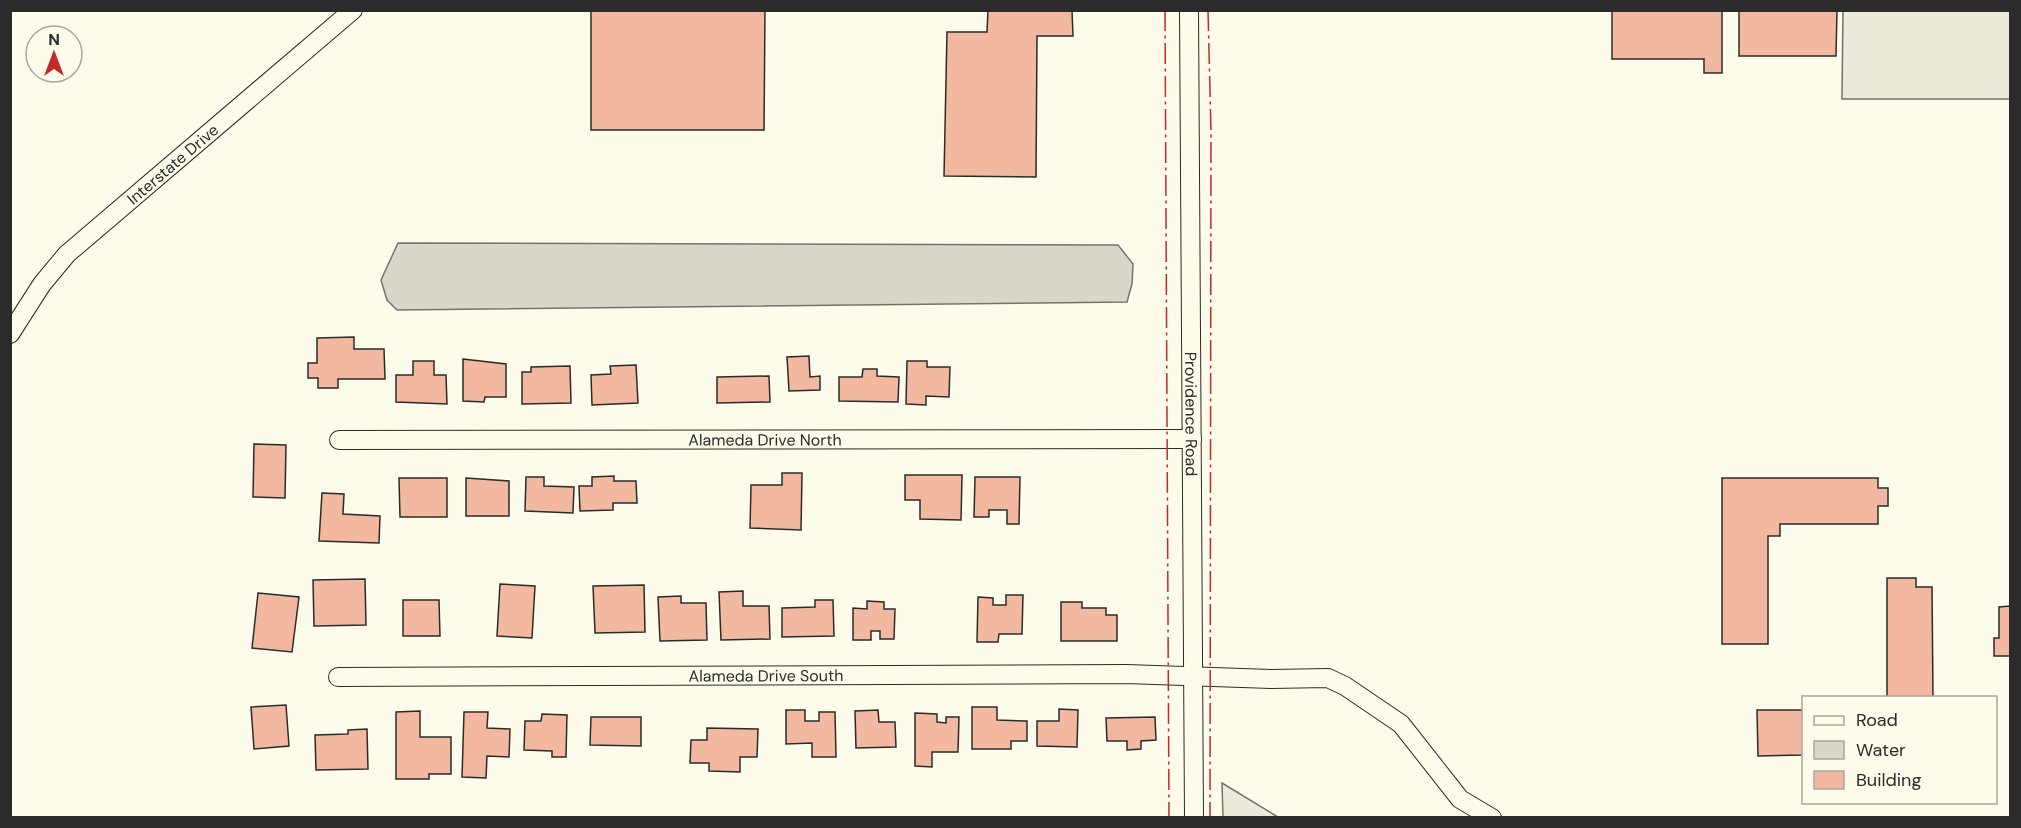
<svg xmlns="http://www.w3.org/2000/svg" width="2021" height="828" font-family="'DM Sans',sans-serif">
	<style>
		.green { fill: #ecebdb; stroke: #74746e; stroke-width: 1.5 }
		.parking { fill: #eceadb; stroke: #74746e; stroke-width: 1.5 }
		.water { fill: #d8d7c9; stroke: #74746e; stroke-width: 1.5 }
		.building { fill: #f2b8a0; stroke: #2b2b2b; stroke-width: 1.5 }
		.lines { fill: none; stroke-linecap: round; stroke-linejoin: round }
		.minor-casing { stroke: #2b2b2b; stroke-width: 20 }
		.minor { stroke: #fdfbea; stroke-width: 18 }
		.power { stroke: #c62828; stroke-width: 1.5; stroke-dasharray: 21 4.5 3 4.5; stroke-linecap: butt }
		.labels { text-anchor: middle; dominant-baseline: central; stroke-width: 4.5; stroke-linejoin: round; paint-order: stroke }
		.street-label { font-size: 16px; fill: #2b2b2b; stroke: #fdfbea }
	</style>
	<rect width="100%" height="100%" fill="#fdfbea"/>
	<path class="green" d="M 1222,783 L 1278,817 L 1223,817 Z"/>
	<path class="parking" d="M 1843,11 L 2010,11 L 2010,99 L 1842,99 Z"/>
	<path class="water" d="M 398,243 L 1118,245 L 1133,264 L 1132,284 L 1127,302 L 397,310 L 387,300 L 381,280 Z"/>
	<path class="building" d="M 591,10 L 765,10 L 764,130 L 591,130 Z
		M 988,10 L 1072,10 L 1073,36 L 1037,36 L 1036,177 L 944,176 L 947,32 L 987,32 Z
		M 1612,10 L 1722,10 L 1722,73 L 1704,73 L 1704,59 L 1612,59 Z
		M 1739,10 L 1837,10 L 1836,56 L 1739,56 Z
		M 354,337 L 354,349 L 384,349 L 385,379 L 338,379 L 338,388 L 318,388 L 318,378 L 308,378 L 308,363 L 317,363 L 317,338 Z
		M 809,356 L 810,377 L 820,376 L 820,390 L 789,391 L 787,357 Z
		M 463,359 L 506,364 L 506,397 L 485,397 L 484,402 L 463,401 Z
		M 413,361 L 434,361 L 434,375 L 446,375 L 447,404 L 396,402 L 396,375 L 413,375 Z
		M 907,361 L 927,361 L 927,367 L 950,367 L 949,397 L 926,396 L 926,405 L 906,404 Z
		M 636,365 L 638,403 L 592,405 L 591,375 L 611,374 L 610,366 Z
		M 570,366 L 571,403 L 522,404 L 522,372 L 531,372 L 531,367 Z
		M 863,369 L 877,369 L 877,376 L 899,377 L 898,402 L 839,401 L 839,377 L 862,377 Z
		M 769,376 L 770,402 L 717,403 L 717,377 Z
		M 254,444 L 286,445 L 285,498 L 253,497 Z
		M 782,473 L 802,473 L 801,530 L 750,528 L 751,485 L 782,485 Z
		M 905,475 L 962,475 L 961,520 L 920,519 L 920,500 L 905,500 Z
		M 614,476 L 614,481 L 636,481 L 637,503 L 613,503 L 613,510 L 580,511 L 579,486 L 592,486 L 592,477 Z
		M 526,477 L 544,477 L 544,486 L 574,487 L 573,513 L 525,511 Z
		M 975,477 L 1020,477 L 1019,524 L 1007,524 L 1007,510 L 989,510 L 989,517 L 974,517 Z
		M 399,478 L 447,478 L 447,517 L 400,517 Z
		M 466,478 L 509,481 L 509,516 L 466,516 Z
		M 1722,478 L 1878,478 L 1878,488 L 1888,488 L 1888,506 L 1878,506 L 1878,524 L 1780,524 L 1780,536 L 1768,536 L 1768,644 L 1722,644 Z
		M 322,493 L 344,494 L 343,514 L 380,516 L 379,543 L 319,541 Z
		M 1887,578 L 1916,578 L 1916,587 L 1932,587 L 1933,698 L 1887,698 Z
		M 365,579 L 366,625 L 314,626 L 313,580 Z
		M 500,584 L 535,586 L 532,638 L 497,636 Z
		M 644,585 L 645,632 L 595,633 L 593,586 Z
		M 743,591 L 743,606 L 769,606 L 770,639 L 721,640 L 719,592 Z
		M 258,593 L 299,597 L 292,652 L 252,648 Z
		M 1006,595 L 1023,595 L 1022,634 L 999,634 L 998,642 L 977,642 L 978,597 L 993,598 L 993,605 L 1006,605 Z
		M 681,596 L 681,603 L 706,603 L 707,640 L 660,641 L 658,597 Z
		M 403,600 L 439,600 L 440,636 L 403,636 Z
		M 815,600 L 833,600 L 834,636 L 782,637 L 782,608 L 815,607 Z
		M 867,601 L 884,602 L 884,609 L 895,609 L 894,639 L 880,639 L 880,631 L 871,631 L 871,640 L 853,640 L 853,608 L 867,609 Z
		M 1061,602 L 1082,602 L 1082,608 L 1106,608 L 1106,615 L 1117,615 L 1117,641 L 1061,641 Z
		M 2010,606 L 2010,656 L 1994,656 L 1994,638 L 1999,638 L 1999,607 Z
		M 286,705 L 289,746 L 254,749 L 251,707 Z
		M 972,707 L 997,707 L 997,720 L 1027,721 L 1027,741 L 1011,741 L 1011,749 L 972,749 Z
		M 1059,709 L 1078,710 L 1077,747 L 1037,746 L 1037,721 L 1059,721 Z
		M 786,710 L 805,710 L 805,721 L 819,721 L 819,712 L 835,712 L 836,757 L 812,757 L 812,743 L 786,744 Z
		M 878,710 L 879,722 L 895,722 L 896,747 L 856,748 L 855,711 Z
		M 1757,710 L 1804,710 L 1804,755 L 1758,756 Z
		M 420,711 L 420,737 L 451,737 L 451,774 L 429,774 L 429,779 L 396,779 L 396,712 Z
		M 464,712 L 488,712 L 487,728 L 510,729 L 509,757 L 487,756 L 486,778 L 462,777 Z
		M 915,713 L 937,714 L 937,722 L 946,723 L 946,717 L 959,717 L 958,752 L 932,752 L 932,767 L 915,766 Z
		M 542,714 L 567,715 L 566,757 L 552,757 L 552,751 L 524,750 L 525,721 L 541,721 Z
		M 591,717 L 641,717 L 641,746 L 590,745 Z
		M 1155,717 L 1156,740 L 1141,741 L 1141,749 L 1127,750 L 1127,741 L 1107,741 L 1106,718 Z
		M 707,728 L 758,729 L 757,757 L 740,757 L 740,772 L 709,771 L 709,763 L 690,763 L 691,740 L 707,740 Z
		M 367,729 L 368,769 L 316,770 L 315,735 L 348,734 L 348,730 Z"/>
	<g class="lines">
		<defs>
			<g id="minor">
				<path id="s1" d="M 1189,10 L 1194,818"/>
				<path id="s2" d="M 10,334 L 42,284 L 67,254 L 353,10"/>
				<path id="s3" d="M 339,440 L 1192,439"/>
				<path id="s4" d="M 338,677 L 1126,674 L 1271,679 L 1328,678 L 1345,686 L 1401,724 L 1460,799 L 1492,818"/>
			</g>
		</defs>
		<use href="#minor" class="minor-casing"/>
		<use href="#minor" class="minor"/>
		<path class="power" d="M 1165,10 L 1169,818
			M 1208,10 L 1211,132 L 1210,818"/>
	</g>
	<g class="labels">
		<g class="street-label">
			<text stroke="none"><textPath href="#s2" startOffset="237">Interstate Drive</textPath></text>
			<text stroke="none"><textPath href="#s1" startOffset="404">Providence Road</textPath></text>
			<text stroke="none"><textPath href="#s3" startOffset="426">Alameda Drive North</textPath></text>
			<text stroke="none"><textPath href="#s4" startOffset="428">Alameda Drive South</textPath></text>
		</g>
	</g>
	<rect width="2021" height="828" fill="none" stroke="#2b2b2b" stroke-width="24"/>
	<rect x="1802" y="696" width="195" height="108" fill="#fdfbea" stroke="#a9a89e" stroke-width="1.5"/>
	<rect x="1814" y="716" width="30" height="9" fill="#fdfbea" stroke="#a9a89e" stroke-width="1.5"/>
	<text x="1856" y="726" font-size="18" fill="#2b2b2b">Road</text>
	<rect x="1814" y="741" width="30" height="18" fill="#d8d7c9" stroke="#a9a89e" stroke-width="1.5"/>
	<text x="1856" y="756" font-size="18" fill="#2b2b2b">Water</text>
	<rect x="1814" y="771" width="30" height="18" fill="#f2b8a0" stroke="#a9a89e" stroke-width="1.5"/>
	<text x="1856" y="786" font-size="18" fill="#2b2b2b">Building</text>
	<g transform="translate(54 54)"><circle r="28" fill="#fdfbea" stroke="#a9a89e" stroke-width="1.5"/>
	<path d="M0-4.5L10 22L0 15L-10 22Z" fill="#c62828"/>
	<text y="-9" font-size="16" font-weight="bold" text-anchor="middle" fill="#2b2b2b">N</text>
	</g>
</svg>
